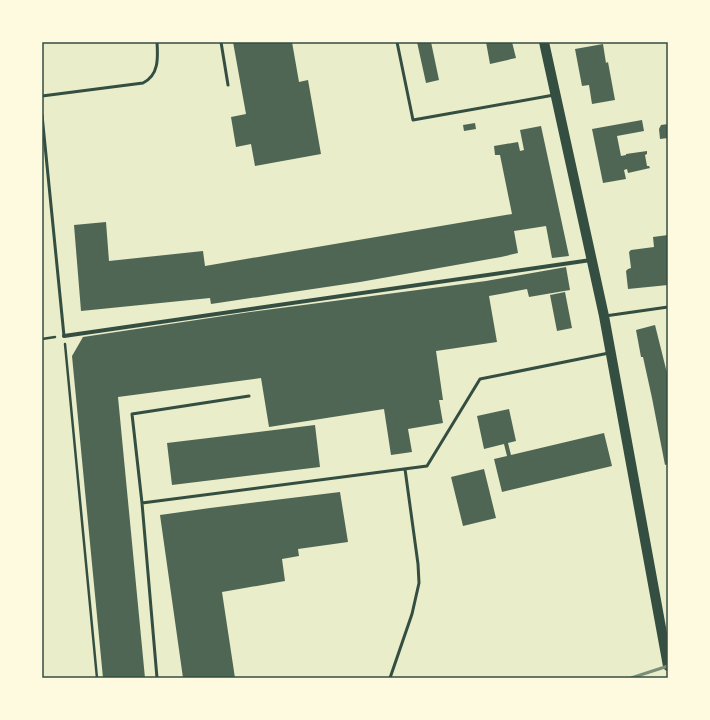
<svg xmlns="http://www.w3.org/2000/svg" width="710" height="720" font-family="Arial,sans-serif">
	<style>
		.building { fill: #4f6655 }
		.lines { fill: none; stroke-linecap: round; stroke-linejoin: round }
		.path { stroke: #344e41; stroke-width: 2.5 }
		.service { stroke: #344e41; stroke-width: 3 }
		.minor { stroke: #344e41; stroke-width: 4 }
		.primary { stroke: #344e41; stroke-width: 10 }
		.rail { stroke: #7c8e77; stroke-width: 3 }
		.neatline { fill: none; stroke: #344e41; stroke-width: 1.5 }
	</style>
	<rect width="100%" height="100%" fill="#e9edc9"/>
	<path class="building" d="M 233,42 L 292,42 L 299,82 L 308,80 L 321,154 L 255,166 L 251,144 L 236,147 L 231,117 L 246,114 Z
		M 417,42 L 431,42 L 439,80 L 426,83 Z
		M 486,42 L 512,42 L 516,58 L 490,64 Z
		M 603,44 L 606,63 L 608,62 L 615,100 L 592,104 L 589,85 L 582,86 L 575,49 Z
		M 642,120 L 644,131 L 617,136 L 621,156 L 626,155 L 626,154 L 647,151 L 647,154 L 645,155 L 647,166 L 649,166 L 650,168 L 628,173 L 627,169 L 624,170 L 626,179 L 603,183 L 592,129 Z
		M 475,123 L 476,129 L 464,131 L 463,125 Z
		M 668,124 L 668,138 L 660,139 L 659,129 L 661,125 Z
		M 541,126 L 569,256 L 552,258 L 546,226 L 514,231 L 518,253 L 501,257 L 360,282 L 211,304 L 210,298 L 81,311 L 74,225 L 106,222 L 109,261 L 203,251 L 205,266 L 512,214 L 500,155 L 495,155 L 494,146 L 518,142 L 520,151 L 524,150 L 520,130 Z
		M 668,235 L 668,285 L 628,289 L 626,271 L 628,269 L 631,268 L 629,252 L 631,250 L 654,247 L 653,237 Z
		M 566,267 L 570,290 L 529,297 L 527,289 L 489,296 L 497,342 L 436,351 L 443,400 L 439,400 L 443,423 L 408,429 L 412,452 L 391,455 L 384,409 L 269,427 L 261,378 L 118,397 L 145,678 L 103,678 L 72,356 L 83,337 L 250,312 L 486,281 Z
		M 565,292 L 572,328 L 557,331 L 550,295 Z
		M 655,325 L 668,377 L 668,464 L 665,465 L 652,398 L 643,357 L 641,357 L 636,330 Z
		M 509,409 L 516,441 L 508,443 L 511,455 L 604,433 L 612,466 L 502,492 L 494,459 L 507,456 L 504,444 L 484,449 L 477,416 Z
		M 315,425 L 320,467 L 172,485 L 167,443 Z
		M 484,469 L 496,518 L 463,526 L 451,477 Z
		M 340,492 L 348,542 L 298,549 L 299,556 L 282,559 L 285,581 L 222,592 L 235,678 L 183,678 L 160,515 L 210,508 Z"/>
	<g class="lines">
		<path class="path" d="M 42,339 L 55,337
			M 65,344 L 97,678"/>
		<path class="service" d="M 221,42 L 228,85
			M 397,42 L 413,120 L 554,95
			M 42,96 L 143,83 C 159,75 158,58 157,42
			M 42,115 L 64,336
			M 605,316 L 668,307
			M 249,396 L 132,414 L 142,503 L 427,466 L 480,379 L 609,353
			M 142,503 L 157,678
			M 390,678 L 412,614 L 419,583 L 418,564 L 405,469"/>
		<path class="minor" d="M 64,336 L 591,260"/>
		<path class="primary" d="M 544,42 L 604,316 L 668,666"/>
		<path class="rail" d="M 631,678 L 668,666"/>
	</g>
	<rect width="710" height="720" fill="none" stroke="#fefae0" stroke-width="86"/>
	<rect x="43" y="43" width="624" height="634" class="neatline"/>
</svg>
